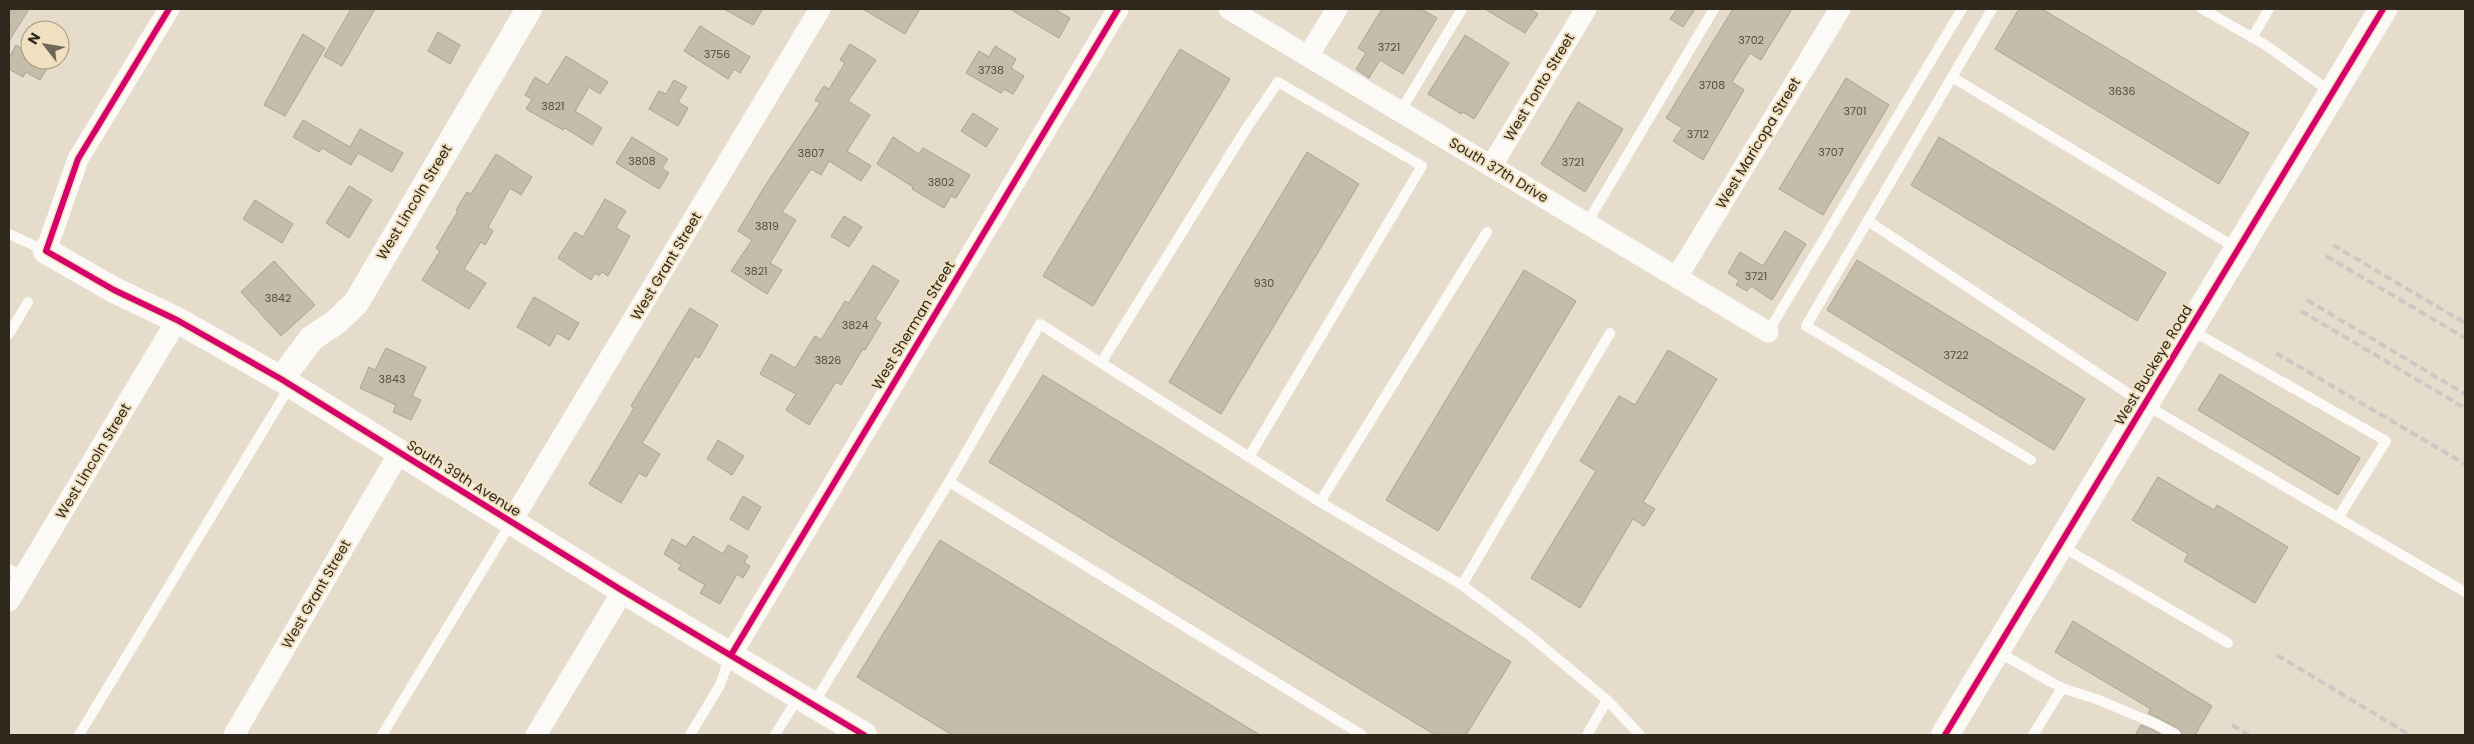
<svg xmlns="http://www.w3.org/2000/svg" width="2474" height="744" font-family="Poppins,sans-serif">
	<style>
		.building { fill: #c5bcaa; stroke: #aaa295 }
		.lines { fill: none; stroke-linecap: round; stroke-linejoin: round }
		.service { stroke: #fbfaf7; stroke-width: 10 }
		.minor { stroke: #fbfaf7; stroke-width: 21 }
		.tertiary { stroke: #fbfaf7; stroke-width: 26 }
		.secondary { stroke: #fbfaf7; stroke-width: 28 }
		.rail { stroke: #ccc9c4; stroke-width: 4; stroke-dasharray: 8 4; stroke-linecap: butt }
		.cycleway-casing { stroke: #f1e0c0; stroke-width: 9 }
		.cycleway { stroke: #d6006c; stroke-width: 6 }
		.labels { text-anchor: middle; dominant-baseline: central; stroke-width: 4; stroke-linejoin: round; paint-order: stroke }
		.number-label { font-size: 11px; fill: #544e40 }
		.street-label { font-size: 14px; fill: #2f291d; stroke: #f1e0c0 }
	</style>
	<rect width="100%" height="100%" fill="#e6dccb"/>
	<path class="building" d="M 9,9 L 29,9 L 9,41 Z
		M 351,9 L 375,9 L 342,66 L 324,56 Z
		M 724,9 L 763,9 L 753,25 Z
		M 863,9 L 920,9 L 905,34 Z
		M 1010,9 L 1054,9 L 1070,18 L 1059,38 Z
		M 1382,9 L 1421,9 L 1437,18 L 1403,74 L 1380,60 L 1369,78 L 1356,69 L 1366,53 L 1358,48 Z
		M 1485,9 L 1530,9 L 1538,14 L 1525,33 Z
		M 1677,9 L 1695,9 L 1683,27 L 1670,19 Z
		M 1733,9 L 1792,9 L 1761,60 L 1750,53 L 1732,82 L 1744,90 L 1703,160 L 1673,141 L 1682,128 L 1666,118 Z
		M 2019,9 L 2042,9 L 2249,133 L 2219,184 L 1995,49 Z
		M 700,26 L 750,57 L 740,73 L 734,69 L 728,79 L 684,51 Z
		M 438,32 L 460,45 L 450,64 L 428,51 Z
		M 303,34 L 325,48 L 285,116 L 264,105 Z
		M 1465,35 L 1509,63 L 1474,119 L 1463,112 L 1461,114 L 1428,94 Z
		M 850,44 L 876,60 L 848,101 L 870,115 L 847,151 L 871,166 L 861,181 L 829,161 L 821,175 L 811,169 L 782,212 L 796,220 L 770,263 L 782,270 L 767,294 L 731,271 L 752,240 L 738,231 L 763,189 L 820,103 L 815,100 L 824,86 L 829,89 L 845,63 L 840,60 Z
		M 16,45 L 30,54 L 30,60 L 52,60 L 40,80 L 26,72 L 23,77 L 9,69 L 9,58 Z
		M 995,46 L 1016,59 L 1011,68 L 1024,76 L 1013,94 L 1004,89 L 1001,93 L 966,73 L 979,51 L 989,57 Z
		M 1180,49 L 1230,79 L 1093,306 L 1043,276 Z
		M 566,56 L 608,82 L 600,94 L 589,87 L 575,111 L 602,128 L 592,145 L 565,128 L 563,130 L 526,109 L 532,99 L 525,95 L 535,77 L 548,85 Z
		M 1846,78 L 1889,105 L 1823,215 L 1779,189 Z
		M 674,80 L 687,87 L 678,102 L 688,108 L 678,126 L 649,109 L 659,91 L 666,94 Z
		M 1578,102 L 1623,129 L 1585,192 L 1541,164 Z
		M 973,113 L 998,129 L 986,147 L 961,131 Z
		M 303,120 L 350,147 L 360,129 L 403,153 L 392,172 L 358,153 L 351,165 L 322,148 L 319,152 L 293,137 Z
		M 632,137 L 668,159 L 662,168 L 669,173 L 659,189 L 616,163 Z
		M 893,137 L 919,154 L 923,148 L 970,175 L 956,198 L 951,196 L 944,208 L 912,189 L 913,187 L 877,164 Z
		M 1939,137 L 2166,273 L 2137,321 L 1911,185 Z
		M 1307,152 L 1359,184 L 1221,414 L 1169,382 Z
		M 496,154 L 532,177 L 521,195 L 510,188 L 488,227 L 493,231 L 485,245 L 481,242 L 464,269 L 486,283 L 469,309 L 422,280 L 440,251 L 436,248 L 458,211 L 456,210 L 467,192 L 471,194 Z
		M 349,186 L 372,200 L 349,238 L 326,223 Z
		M 605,199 L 626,211 L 616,228 L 630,236 L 608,276 L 602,272 L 599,276 L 595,273 L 591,280 L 558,258 L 575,232 L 583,237 Z
		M 255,200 L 293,224 L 282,243 L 243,219 Z
		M 844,216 L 862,227 L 849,247 L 831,236 Z
		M 1785,231 L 1806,244 L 1772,300 L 1751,286 L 1747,291 L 1736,285 L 1739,280 L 1728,273 L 1740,252 L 1763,266 Z
		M 1857,260 L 2085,399 L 2054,450 L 1827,310 Z
		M 274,261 L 315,305 L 281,336 L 241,292 Z
		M 873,265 L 899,281 L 875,319 L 881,323 L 865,350 L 863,349 L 841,385 L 836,382 L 809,425 L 786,410 L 796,394 L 760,374 L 771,354 L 795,368 L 815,336 L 821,340 L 845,301 L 849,303 Z
		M 1524,270 L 1576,301 L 1438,531 L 1386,500 Z
		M 534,297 L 579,323 L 569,340 L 557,333 L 550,346 L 517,327 Z
		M 690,308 L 718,325 L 699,358 L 695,356 L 642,443 L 660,454 L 646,477 L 639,473 L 621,503 L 589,484 L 634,408 L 631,406 Z
		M 386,348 L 426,367 L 412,396 L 421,400 L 411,420 L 393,412 L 396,405 L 360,388 L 369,367 L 375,370 Z
		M 1668,350 L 1717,379 L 1643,502 L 1655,509 L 1644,526 L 1633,519 L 1580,608 L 1531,578 L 1596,471 L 1580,461 L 1619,396 L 1635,405 Z
		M 2220,374 L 2360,458 L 2338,495 L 2198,410 Z
		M 1043,375 L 1511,662 L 1466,735 L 1435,735 L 989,462 Z
		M 718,440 L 744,456 L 732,475 L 707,459 Z
		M 2158,477 L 2214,510 L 2217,505 L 2288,547 L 2255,603 L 2184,561 L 2188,554 L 2132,520 Z
		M 743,496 L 761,507 L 748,530 L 730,519 Z
		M 693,536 L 723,554 L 728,545 L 748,556 L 744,563 L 750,566 L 743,578 L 737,574 L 720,604 L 700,593 L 705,585 L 678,569 L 681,565 L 664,554 L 672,539 L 686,547 Z
		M 940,540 L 1260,735 L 952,735 L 857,677 Z
		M 2073,621 L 2212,706 L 2195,735 L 2183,735 L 2179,729 L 2148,713 L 2151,709 L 2055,652 Z
		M 2141,725 L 2153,730 L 2162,735 L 2135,735 Z"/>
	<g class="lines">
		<path class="service" d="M 1992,9 L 1806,326 L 2031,460
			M 2202,9 L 2264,44 L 2331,92
			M 2252,38 L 2269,9
			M 1952,77 L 2238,249
			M 1400,112 L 1462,9
			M 1868,221 L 2144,404 L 2465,592
			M 1587,223 L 1714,9
			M 9,234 L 46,251
			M 2191,330 L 2386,441 L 2338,518
			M 1768,332 L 1962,9
			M 9,334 L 28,302
			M 1101,363 L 1246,129 L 1278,82 L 1422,166 L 1249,457
			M 949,482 L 1362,735
			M 1320,502 L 1487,232
			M 2061,546 L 2228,643
			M 9,569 L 23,577
			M 1462,585 L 1610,333
			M 1996,651 L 2062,688 L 2099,700 L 2156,724 L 2176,735
			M 814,703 L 949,482 L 1040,324 L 1320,502 L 1462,585 L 1529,635 L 1607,700 L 1640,735
			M 79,735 L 290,386
			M 382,735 L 511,523
			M 690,735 L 720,685 L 730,656
			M 775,735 L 799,696
			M 1587,735 L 1607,700
			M 2033,735 L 2062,688"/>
		<path class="minor" d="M 1229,9 L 1768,332
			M 1308,56 L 1337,9
			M 1492,165 L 1586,9
			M 46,251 L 78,159 L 169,9
			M 1677,277 L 1840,9
			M 511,522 L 820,9
			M 9,601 L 177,320
			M 731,655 L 1118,9
			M 234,735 L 399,453
			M 536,735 L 623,591"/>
		<path class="tertiary" d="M 46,251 L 114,290 L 177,320 L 281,379 L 623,591 L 864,735
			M 281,379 L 312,338 L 336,322 L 356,303 L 529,9"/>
		<path class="secondary" d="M 1945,735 L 2383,9"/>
		<path class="rail" d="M 2333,245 L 2465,323
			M 2326,256 L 2465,338
			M 2307,300 L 2465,394
			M 2301,311 L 2465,408
			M 2276,353 L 2465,464
			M 2277,655 L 2410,735
			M 2232,725 L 2249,735"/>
		<defs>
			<path id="cycleway" d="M 169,9 L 78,159 L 46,251 L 114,290 L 177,320 L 281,379 L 623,591 L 864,735
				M 731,655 L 1118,9
				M 1945,735 L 2383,9"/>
		</defs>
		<use href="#cycleway" class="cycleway-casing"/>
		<use href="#cycleway" class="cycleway"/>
	</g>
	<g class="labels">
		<g class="number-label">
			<text x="1751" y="40">3702</text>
			<text x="1389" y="47">3721</text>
			<text x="717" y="54">3756</text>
			<text x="991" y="70">3738</text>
			<text x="1712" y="85">3708</text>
			<text x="2122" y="91">3636</text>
			<text x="553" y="106">3821</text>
			<text x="1855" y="111">3701</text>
			<text x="1698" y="134">3712</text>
			<text x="1831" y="152">3707</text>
			<text x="811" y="153">3807</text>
			<text x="642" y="161">3808</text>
			<text x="1573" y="162">3721</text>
			<text x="941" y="182">3802</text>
			<text x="767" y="226">3819</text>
			<text x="756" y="271">3821</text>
			<text x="1756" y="276">3721</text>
			<text x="1264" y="283">930</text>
			<text x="278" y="298">3842</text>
			<text x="855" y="325">3824</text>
			<text x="1956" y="355">3722</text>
			<text x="828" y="360">3826</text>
			<text x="392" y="379">3843</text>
		</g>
		<g class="street-label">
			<text transform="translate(1539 87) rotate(-59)">West Tonto Street</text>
			<text transform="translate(1758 143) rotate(-59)">West Maricopa Street</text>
			<text transform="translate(1499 170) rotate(31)">South 37th Drive</text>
			<text transform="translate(414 202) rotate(-59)">West Lincoln Street</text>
			<text transform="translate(666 266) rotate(-59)">West Grant Street</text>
			<text transform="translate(913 325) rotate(-59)">West Sherman Street</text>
			<text transform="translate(2153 365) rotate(-59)">West Buckeye Road</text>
			<text transform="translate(93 461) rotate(-59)">West Lincoln Street</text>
			<text transform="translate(464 478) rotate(32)">South 39th Avenue</text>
			<text transform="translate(316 594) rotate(-60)">West Grant Street</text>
		</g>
	</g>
	<rect width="2474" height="744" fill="none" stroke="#2f291d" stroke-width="20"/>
	<g transform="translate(45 45) rotate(301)"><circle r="24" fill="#f1e0c0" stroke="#a3977f"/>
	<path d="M0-4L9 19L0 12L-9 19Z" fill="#6f685a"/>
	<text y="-8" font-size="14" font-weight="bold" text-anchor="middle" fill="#2f291d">N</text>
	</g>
</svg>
